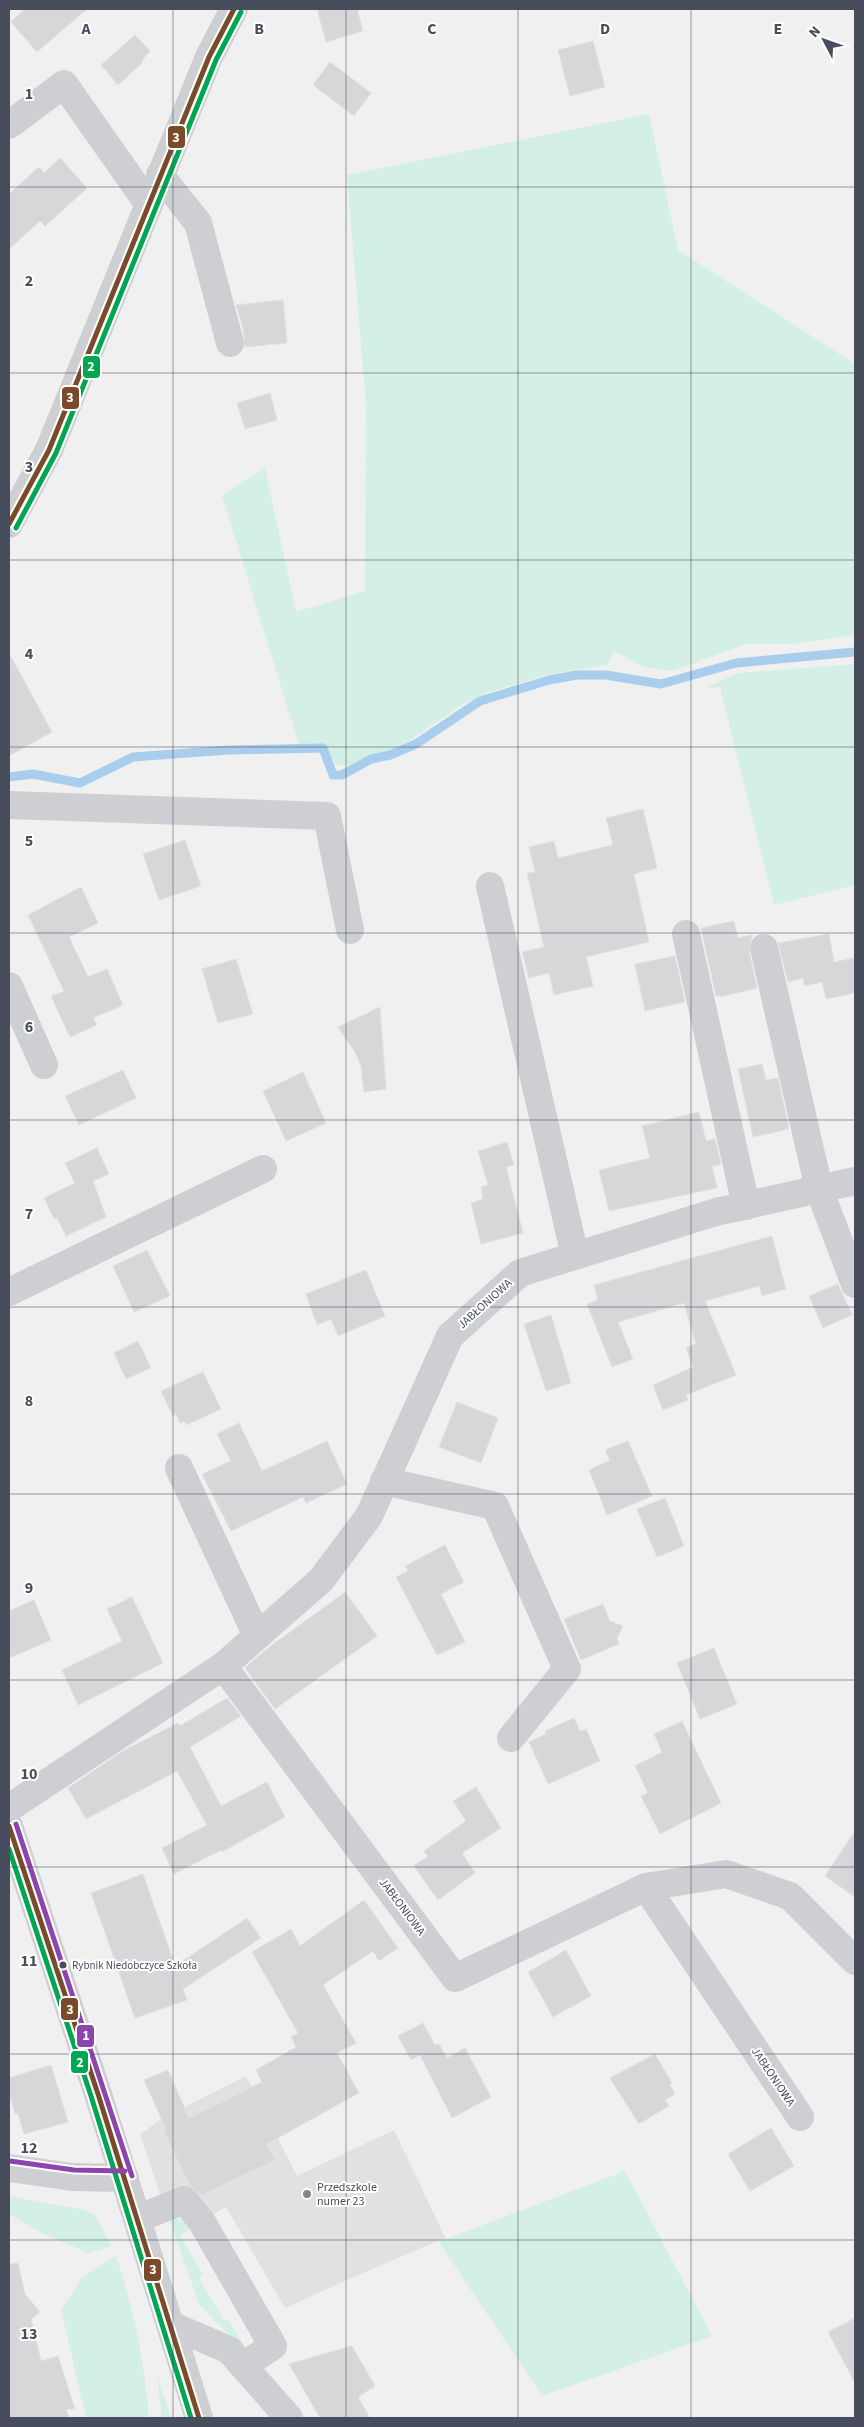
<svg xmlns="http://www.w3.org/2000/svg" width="864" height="2427" font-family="'Source Sans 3',sans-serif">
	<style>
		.education { fill: #e2e1e2 }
		.green { fill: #d4efe6 }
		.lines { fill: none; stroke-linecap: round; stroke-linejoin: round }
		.stream { stroke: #a9cdec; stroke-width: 9 }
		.building { fill: #d7d7da; stroke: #e1e1e3 }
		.minor { stroke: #cecfd2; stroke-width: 28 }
		.bus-1-casing { stroke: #fff; stroke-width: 9 }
		.bus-2-casing { stroke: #fff; stroke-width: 9 }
		.bus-3-casing { stroke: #fff; stroke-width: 9 }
		.bus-1 { stroke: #7a4b2a; stroke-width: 5 }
		.bus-2 { stroke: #00a651; stroke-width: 5 }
		.bus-3 { stroke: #8e44ad; stroke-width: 5 }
		.grid { fill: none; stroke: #474d5c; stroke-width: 1; stroke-opacity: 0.55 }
		.bus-dot { fill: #474d5c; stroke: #fff; stroke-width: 2 }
		.poi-dot { fill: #828690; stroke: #fff; stroke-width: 2 }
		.labels { text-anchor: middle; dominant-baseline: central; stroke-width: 4; stroke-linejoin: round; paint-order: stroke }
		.bus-label { font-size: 11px; fill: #474d5c; stroke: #fff; text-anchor: start }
		.street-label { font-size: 12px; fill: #474d5c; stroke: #fff }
		.poi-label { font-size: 12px; fill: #474d5c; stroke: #fff; text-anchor: start }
		.grid-label { font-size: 16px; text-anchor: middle; font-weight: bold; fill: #474d5c; stroke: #fff; stroke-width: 4; stroke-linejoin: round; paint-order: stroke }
		.line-badge { stroke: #fff; stroke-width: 2 }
		.badge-label { font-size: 14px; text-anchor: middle; font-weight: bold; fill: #fff }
	</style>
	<rect width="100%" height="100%" fill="#f0f0f0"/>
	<path class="education" d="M 246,2076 L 297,2176 L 394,2130 L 446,2239 L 438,2241 L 365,2272 L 285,2308 L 226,2207 L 207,2218 L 161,2198 L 140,2135 L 162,2118 Z"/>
	<path class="green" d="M 649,114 L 678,250 L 855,364 L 855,635 L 792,644 L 746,644 L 672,671 L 643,667 L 614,651 L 607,665 L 546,675 L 486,693 L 463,704 L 400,747 L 385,752 L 370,754 L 348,766 L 334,764 L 325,744 L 299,745 L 222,495 L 265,468 L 296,612 L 365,591 L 366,405 L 347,175 Z
		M 855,664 L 855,885 L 774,905 L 720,687 L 705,688 L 738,673 Z
		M 625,2171 L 712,2336 L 542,2396 L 438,2241 L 446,2239 Z
		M 9,2196 L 85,2210 L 95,2215 L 112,2246 L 88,2253 L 42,2233 L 9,2214 Z
		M 169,2218 L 179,2219 L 195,2226 L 180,2235 L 203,2275 L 199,2278 L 224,2321 L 228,2320 L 242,2342 L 239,2345 L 199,2304 Z
		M 116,2256 C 135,2312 144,2360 149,2418 L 86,2418 L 61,2310 L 82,2277 Z
		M 157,2375 L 171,2418 L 162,2418 Z"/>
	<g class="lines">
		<path class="stream" d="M 9,777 L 33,774 L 80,783 L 133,757 L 229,750 L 323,748 L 333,775 L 342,775 L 371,759 L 390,755 L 416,744 L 480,701 L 549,680 L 577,675 L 606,675 L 661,684 L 736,663 L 855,652"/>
	</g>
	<path class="building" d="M 25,9 L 87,9 L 37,52 L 11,22 Z
		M 317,9 L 357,9 L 363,31 L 326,42 Z
		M 135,35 L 150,51 L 142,60 L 143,62 L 118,85 L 101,65 Z
		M 593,41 L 605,87 L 570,96 L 558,50 Z
		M 330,62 L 371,93 L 354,116 L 313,85 Z
		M 60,158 L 87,188 L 45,226 L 40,221 L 9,249 L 9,194 L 39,167 L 44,173 Z
		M 283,300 L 287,343 L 245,347 L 243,328 L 236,305 Z
		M 270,393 L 277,420 L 245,429 L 237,403 Z
		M 9,653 L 52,732 L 9,756 Z
		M 643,809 L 657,868 L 634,874 L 649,942 L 586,957 L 593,986 L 554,995 L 549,973 L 529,978 L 522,952 L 544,947 L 527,873 L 535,872 L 529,847 L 554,841 L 558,858 L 613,845 L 606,818 Z
		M 185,840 L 201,886 L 159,900 L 143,854 Z
		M 81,887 L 98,923 L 69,937 L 88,977 L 107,969 L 123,1005 L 93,1018 L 97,1025 L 70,1037 L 51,996 L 64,991 L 28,915 Z
		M 734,921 L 738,938 L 752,935 L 749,951 L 757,988 L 720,997 L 720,995 L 716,996 L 701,928 Z
		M 829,934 L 834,962 L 855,958 L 855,993 L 826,999 L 822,982 L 804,986 L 803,978 L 788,982 L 778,943 Z
		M 675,956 L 685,1002 L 645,1011 L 635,964 Z
		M 236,959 L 253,1014 L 218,1023 L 202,969 Z
		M 380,1007 L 386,1089 L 364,1092 L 361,1066 L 355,1052 L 338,1027 Z
		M 762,1064 L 766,1080 L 778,1078 L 789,1129 L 753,1137 L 738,1069 Z
		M 123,1070 L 136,1098 L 79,1125 L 65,1096 Z
		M 303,1072 L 326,1123 L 286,1141 L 263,1091 Z
		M 699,1112 L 706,1141 L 715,1139 L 718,1150 L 721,1164 L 712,1166 L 717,1188 L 609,1211 L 599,1170 L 650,1158 L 642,1126 Z
		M 507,1142 L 514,1165 L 506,1167 L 523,1233 L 481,1244 L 471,1203 L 483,1199 L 481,1187 L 488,1185 L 478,1151 Z
		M 97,1148 L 109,1174 L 93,1181 L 106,1217 L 66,1236 L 57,1218 L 54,1219 L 44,1198 L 75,1183 L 65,1163 Z
		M 772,1236 L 786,1289 L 762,1296 L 759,1286 L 705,1301 L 736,1375 L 686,1395 L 688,1400 L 663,1410 L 653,1385 L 693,1367 L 686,1348 L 696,1344 L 684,1303 L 618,1322 L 633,1359 L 612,1367 L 587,1304 L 598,1300 L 594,1285 Z
		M 147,1250 L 170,1296 L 134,1312 L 113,1266 Z
		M 366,1270 L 385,1316 L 338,1336 L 331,1319 L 317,1325 L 306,1294 Z
		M 838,1284 L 852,1315 L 823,1328 L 809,1296 Z
		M 551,1315 L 571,1383 L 546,1391 L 524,1324 Z
		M 138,1341 L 151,1368 L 126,1379 L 114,1353 Z
		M 203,1372 L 221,1409 L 186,1425 L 184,1421 L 180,1423 L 176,1414 L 173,1416 L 161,1391 Z
		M 457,1402 L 498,1418 L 481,1463 L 439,1447 Z
		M 239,1423 L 262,1471 L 327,1441 L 347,1484 L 306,1503 L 303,1497 L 231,1531 L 202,1474 L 231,1461 L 217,1434 Z
		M 628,1441 L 652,1496 L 607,1515 L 589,1470 L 610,1460 L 605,1450 Z
		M 665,1498 L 684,1546 L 657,1557 L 637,1509 Z
		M 445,1545 L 464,1582 L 441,1594 L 465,1642 L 437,1655 L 396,1577 L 408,1571 L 405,1566 Z
		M 345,1592 L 377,1636 L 275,1709 L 245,1668 L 264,1651 Z
		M 132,1597 L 163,1663 L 78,1705 L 62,1670 L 122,1641 L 107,1609 Z
		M 34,1600 L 51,1640 L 9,1658 L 9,1611 Z
		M 603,1604 L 610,1621 L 623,1626 L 617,1638 L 619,1644 L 581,1660 L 564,1619 Z
		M 714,1648 L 737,1704 L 700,1719 L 677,1663 Z
		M 227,1698 L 241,1716 L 190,1747 L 221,1806 L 267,1782 L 285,1817 L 222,1852 L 221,1850 L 174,1874 L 162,1848 L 207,1825 L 177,1771 L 86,1819 L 68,1788 L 123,1751 L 178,1723 L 180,1726 Z
		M 574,1718 L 580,1731 L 586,1729 L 600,1761 L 548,1784 L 529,1742 L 546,1734 L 545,1731 Z
		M 682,1721 L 721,1803 L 660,1834 L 641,1796 L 648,1793 L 635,1766 L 662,1752 L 654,1734 Z
		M 476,1787 L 501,1828 L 462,1853 L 475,1873 L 438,1900 L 414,1866 L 428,1856 L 424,1851 L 466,1821 L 453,1801 Z
		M 855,1831 L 855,1897 L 825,1876 Z
		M 143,1874 L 175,1966 L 247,1918 L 261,1938 L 183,1989 L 187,2000 L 135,2018 L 91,1893 Z
		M 364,1900 L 398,1948 L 379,1961 L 373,1951 L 323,1985 L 356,2043 L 337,2053 L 359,2093 L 267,2144 L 275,2160 L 201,2196 L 190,2186 L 163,2130 L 166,2129 L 144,2080 L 168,2070 L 189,2118 L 262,2082 L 256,2070 L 296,2047 L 291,2037 L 298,2033 L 252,1952 L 291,1929 L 300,1946 Z
		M 566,1950 L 591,1996 L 553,2017 L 528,1972 Z
		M 423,2023 L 435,2045 L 439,2044 L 447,2058 L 465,2048 L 491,2097 L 452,2118 L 420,2055 L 411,2060 L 398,2036 Z
		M 655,2054 L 672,2083 L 669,2084 L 675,2094 L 665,2100 L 669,2106 L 639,2124 L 610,2078 Z
		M 51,2065 L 68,2122 L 24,2134 L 18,2114 L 15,2114 L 9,2093 L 9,2078 Z
		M 771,2128 L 794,2166 L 750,2191 L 728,2154 Z
		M 18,2263 L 25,2294 L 40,2312 L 31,2319 L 41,2361 L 58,2356 L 75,2409 L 66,2409 L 69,2418 L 9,2418 L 9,2264 Z
		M 855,2318 L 855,2383 L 828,2332 Z
		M 352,2346 L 375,2386 L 358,2397 L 370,2418 L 320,2418 L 289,2364 Z"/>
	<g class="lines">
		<path class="minor" d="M 9,125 L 64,84 L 149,205
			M 160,175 L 198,223 L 230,343
			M 9,524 L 49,450 L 209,57 L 234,9
			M 9,805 L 327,816 L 350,930
			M 490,886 L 575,1256
			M 686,934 L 746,1206
			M 764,948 L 819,1189 L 855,1284
			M 9,986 L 44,1065
			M 9,1292 L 263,1169
			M 179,1468 L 257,1636
			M 384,1481 L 495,1506 L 567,1669 L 511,1738
			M 223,1666 L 455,1978 L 646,1887 L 726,1874 L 790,1896 L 855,1961
			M 9,1808 L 223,1666 L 321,1580 L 369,1516 L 450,1336 L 520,1273 L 716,1212 L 855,1181
			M 9,1826 L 98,2094 L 199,2418
			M 646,1887 L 800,2117
			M 9,2168 L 73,2177 L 125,2178
			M 137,2219 L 184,2200 L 202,2222 L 273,2346 L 243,2366
			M 171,2325 L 229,2350 L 289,2418"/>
		<defs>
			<path id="bus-1" d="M 9,524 L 49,450 L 209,57 L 234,9
				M 9,1826 L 98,2094 L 199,2418"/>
			<path id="bus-2" d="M 16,528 L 56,453 L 216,60 L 241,12
				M 9,1849 L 91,2096 L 191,2418"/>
			<path id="bus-3" d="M 16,1824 L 132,2176
				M 10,2161 L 74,2170 L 125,2171"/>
		</defs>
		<use href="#bus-1" class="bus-1-casing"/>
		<use href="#bus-2" class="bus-2-casing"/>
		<use href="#bus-3" class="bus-3-casing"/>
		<use href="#bus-1" class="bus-1"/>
		<use href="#bus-2" class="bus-2"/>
		<use href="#bus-3" class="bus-3"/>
	</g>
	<path class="grid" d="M 173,9 L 173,2418M 346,9 L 346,2418M 518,9 L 518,2418M 691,9 L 691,2418M 9,187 L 855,187M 9,373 L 855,373M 9,560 L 855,560M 9,747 L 855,747M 9,933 L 855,933M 9,1120 L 855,1120M 9,1307 L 855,1307M 9,1494 L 855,1494M 9,1680 L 855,1680M 9,1867 L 855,1867M 9,2054 L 855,2054M 9,2240 L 855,2240"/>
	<circle class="bus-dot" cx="63" cy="1965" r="4.5"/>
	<circle class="poi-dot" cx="307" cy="2194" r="5"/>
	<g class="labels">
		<g class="bus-label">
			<text x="72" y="1965">Rybnik Niedobczyce Szkoła</text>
		</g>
		<g class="street-label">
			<text transform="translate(485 1304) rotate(-42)">JABŁONIOWA</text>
			<text transform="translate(402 1907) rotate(53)">JABŁONIOWA</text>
			<text transform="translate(773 2077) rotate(56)">JABŁONIOWA</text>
		</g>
		<g class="poi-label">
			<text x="317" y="2187">Przedszkole<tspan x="317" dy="14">numer 23</tspan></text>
		</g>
	</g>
	<g class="grid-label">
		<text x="86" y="34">A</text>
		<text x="259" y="34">B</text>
		<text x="432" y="34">C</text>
		<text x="605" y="34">D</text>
		<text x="778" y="34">E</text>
		<text x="29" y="99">1</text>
		<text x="29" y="286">2</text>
		<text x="29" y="472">3</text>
		<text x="29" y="659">4</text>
		<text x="29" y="846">5</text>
		<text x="29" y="1032">6</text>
		<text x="29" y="1219">7</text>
		<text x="29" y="1406">8</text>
		<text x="29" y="1593">9</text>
		<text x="29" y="1779">10</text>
		<text x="29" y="1966">11</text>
		<text x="29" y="2153">12</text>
		<text x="29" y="2339">13</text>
	</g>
	<g class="line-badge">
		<rect x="167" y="125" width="19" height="24" rx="5" fill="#7a4b2a"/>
		<rect x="82" y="355" width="19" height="24" rx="5" fill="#00a651"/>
		<rect x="61" y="386" width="19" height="24" rx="5" fill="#7a4b2a"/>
		<rect x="60" y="1997" width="19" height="24" rx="5" fill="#7a4b2a"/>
		<rect x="76" y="2024" width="19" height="24" rx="5" fill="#8e44ad"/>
		<rect x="70" y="2050" width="19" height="24" rx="5" fill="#00a651"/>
		<rect x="143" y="2258" width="19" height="24" rx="5" fill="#7a4b2a"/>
	</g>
	<g class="badge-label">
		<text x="176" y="142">3</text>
		<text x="91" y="371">2</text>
		<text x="70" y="402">3</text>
		<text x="70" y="2014">3</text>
		<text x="86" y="2040">1</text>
		<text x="80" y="2067">2</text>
		<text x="153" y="2274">3</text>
	</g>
	<rect width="864" height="2427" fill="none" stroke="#474d5c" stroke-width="20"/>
	<g transform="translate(824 40) rotate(311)" stroke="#ffffff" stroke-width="4" paint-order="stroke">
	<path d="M0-4L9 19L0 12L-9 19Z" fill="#474d5c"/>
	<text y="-8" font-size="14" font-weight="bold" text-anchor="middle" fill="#474d5c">N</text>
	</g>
</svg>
